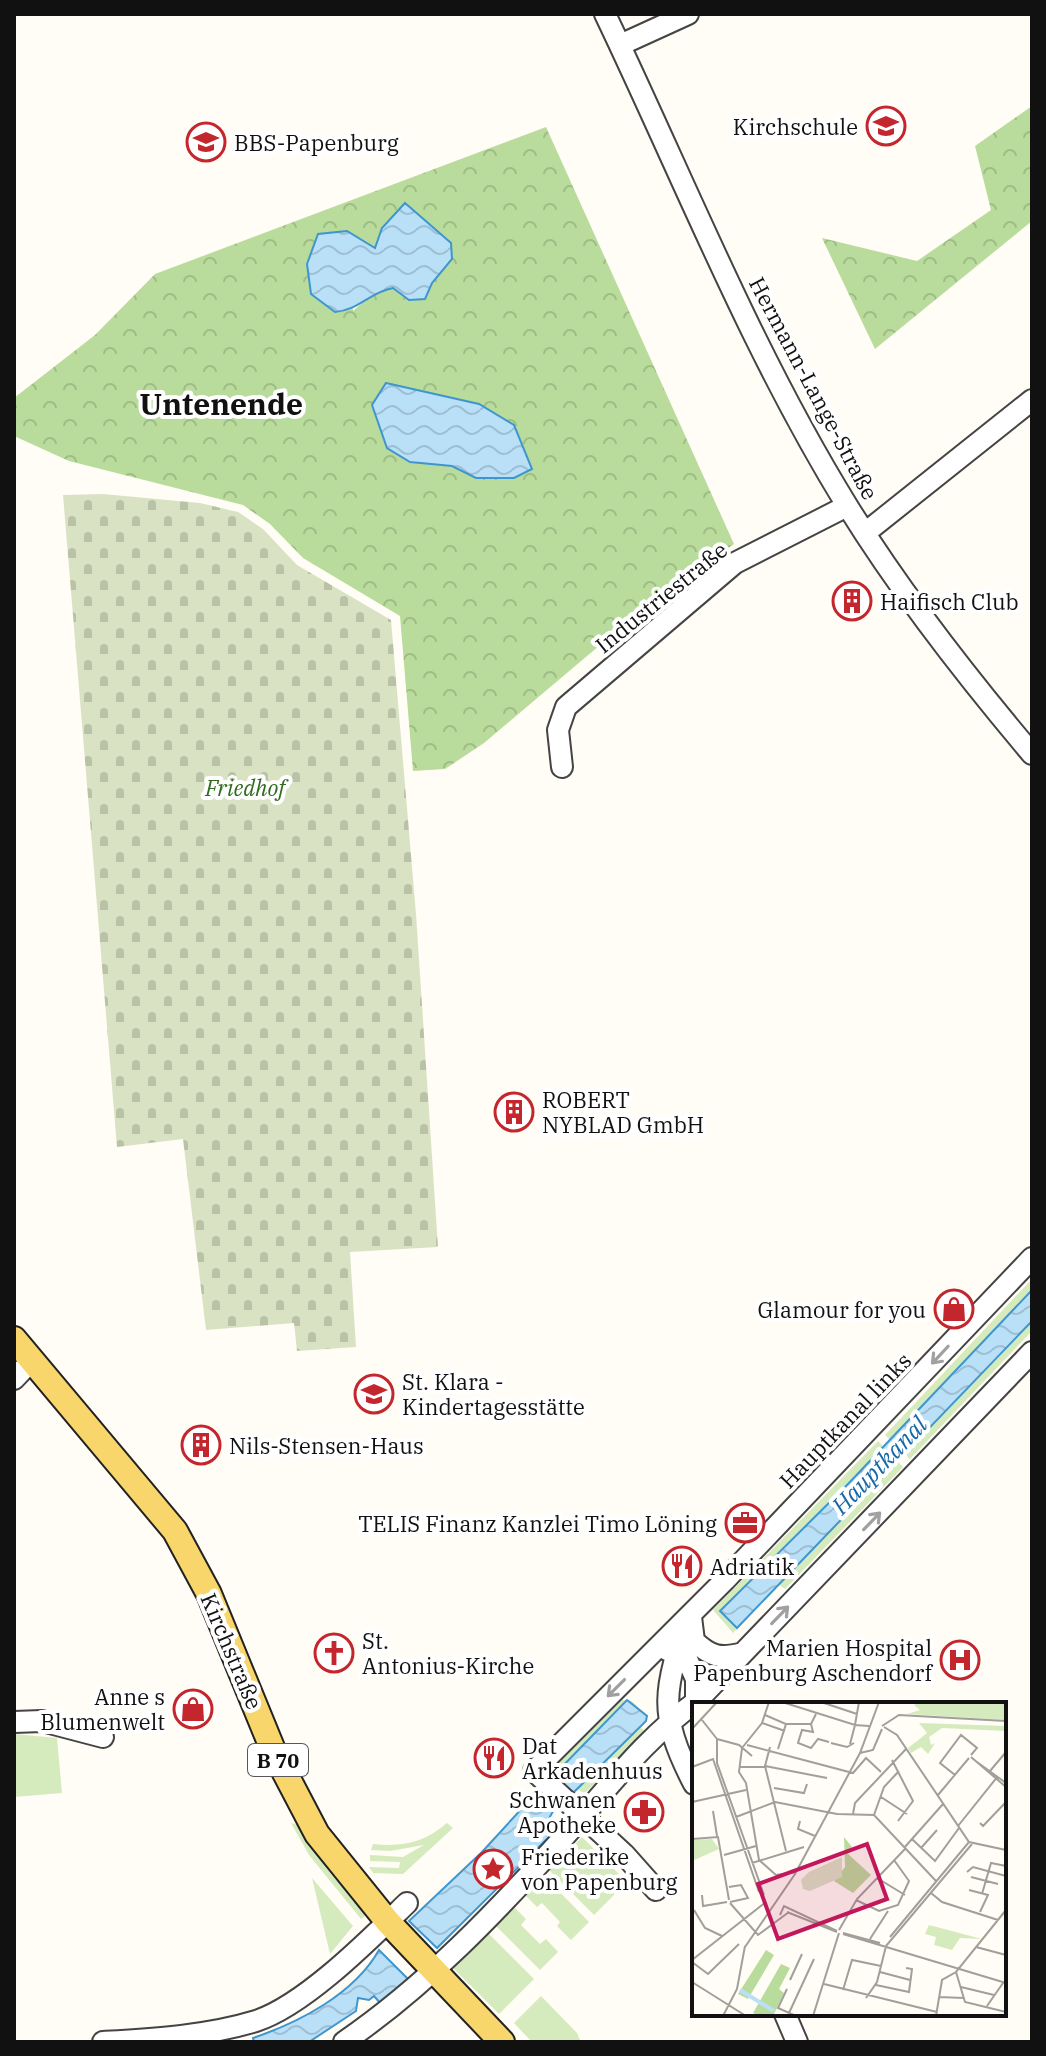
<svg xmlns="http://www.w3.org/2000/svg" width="1046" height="2056" font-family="'IBM Plex Serif',serif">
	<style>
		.grass { fill: #d5ebbd }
		.forest { fill: url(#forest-crowns); fill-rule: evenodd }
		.cemetery { fill: url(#cemetery-stones) }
		.water { fill: url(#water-waves); stroke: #3f96cf; stroke-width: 2 }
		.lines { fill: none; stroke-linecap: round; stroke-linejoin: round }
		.minor-casing { stroke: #444; stroke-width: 24 }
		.major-casing { stroke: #222; stroke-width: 28 }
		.minor { stroke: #fff; stroke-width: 20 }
		.major { stroke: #f9d66b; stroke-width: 24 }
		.oneway { stroke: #a0a0a0 }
		.labels { text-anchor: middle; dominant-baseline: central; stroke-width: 8; stroke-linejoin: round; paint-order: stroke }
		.shield { fill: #fff; stroke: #585858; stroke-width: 2 }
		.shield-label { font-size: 20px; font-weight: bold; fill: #111 }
		.poi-label { font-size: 22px; fill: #111; stroke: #fff; text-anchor: start }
		.street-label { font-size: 22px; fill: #111; stroke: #fff }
		.park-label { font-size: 22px; font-style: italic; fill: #2f6b1f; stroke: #fff }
		.water-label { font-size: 24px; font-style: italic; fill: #1768a6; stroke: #fff }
		.district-label { font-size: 30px; font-weight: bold; fill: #111; stroke: #fff }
		.inset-river { fill: none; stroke: #b9e0f7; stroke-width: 4 }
		.inset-road { fill: none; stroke: #a09f9a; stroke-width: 2 }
		.view { fill: #c2185b; fill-opacity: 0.15; stroke: #c2185b; stroke-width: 4 }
		.inset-edge { fill: none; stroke: #111; stroke-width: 4 }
	</style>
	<defs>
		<pattern id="forest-crowns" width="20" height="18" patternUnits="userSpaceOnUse" patternTransform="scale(2)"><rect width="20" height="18" fill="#b9dc9c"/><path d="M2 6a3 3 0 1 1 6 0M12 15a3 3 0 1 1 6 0" fill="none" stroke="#9ebc85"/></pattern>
		<pattern id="cemetery-stones" width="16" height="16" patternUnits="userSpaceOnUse" patternTransform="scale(2)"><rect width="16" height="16" fill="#d9e3c4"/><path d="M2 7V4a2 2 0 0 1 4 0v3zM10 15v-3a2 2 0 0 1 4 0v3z" fill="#b9c2a7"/></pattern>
		<pattern id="water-waves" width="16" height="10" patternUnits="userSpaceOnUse" patternTransform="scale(2)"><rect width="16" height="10" fill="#b9e0f7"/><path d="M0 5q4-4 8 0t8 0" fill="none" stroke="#9ebfd3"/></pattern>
	</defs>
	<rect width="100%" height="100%" fill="#fffdf5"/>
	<path class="grass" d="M 1032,1279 L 1032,1331 L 910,1459 L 885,1435 Z
		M 878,1441 L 903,1467 L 785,1589 L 779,1585 L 733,1633 L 713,1610 Z
		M 622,1700 L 632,1701 L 647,1716 L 640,1726 L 645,1732 L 584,1794 L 578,1789 L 574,1793 L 552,1777 L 554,1768 Z
		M 14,1734 L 57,1738 L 62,1793 L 14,1797 Z
		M 291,1823 L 298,1825 L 327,1869 L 366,1915 L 361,1919 L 309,1855 Z
		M 447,1823 L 453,1828 L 403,1874 L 373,1873 L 369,1867 L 399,1868 L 400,1862 L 370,1861 L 370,1855 L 403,1857 L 424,1845 L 390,1851 L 371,1850 L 373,1844 C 402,1847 424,1843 447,1823 Z
		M 582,1837 L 627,1882 L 594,1915 L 549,1870 Z
		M 544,1876 L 589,1922 L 571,1940 L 557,1926 L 560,1922 L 542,1903 L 537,1907 L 525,1895 Z
		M 312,1878 L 353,1926 L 330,1954 Z
		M 514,1907 L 526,1919 L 521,1925 L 540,1944 L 546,1939 L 558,1952 L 540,1970 L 495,1925 Z
		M 488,1933 L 534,1979 L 499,2014 L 453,1968 Z
		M 541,1996 L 577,2033 L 581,2042 L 532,2042 L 514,2023 Z"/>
	<path class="forest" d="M 1032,106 L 1032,221 L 875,349 L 822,238 L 917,261 L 991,210 L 975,146 Z
		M 546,127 L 734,544 L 651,602 L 484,743 L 445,769 L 413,771 L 400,616 L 303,558 L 270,524 L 243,505 L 69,461 L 14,436 L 14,398 L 95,335 L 155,274 ZM 347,231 L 376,248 L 452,259 L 432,283 L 409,300 L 394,288 L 375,291 L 353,311 ZM 385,383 L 479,404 L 476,478 L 452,466 L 410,462 Z"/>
	<path class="cemetery" d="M 103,494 L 200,503 L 238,512 L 263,529 L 297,565 L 391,620 L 416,914 L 438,1247 L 350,1252 L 356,1347 L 297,1351 L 294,1323 L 206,1330 L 183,1139 L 117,1147 L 63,495 Z"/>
	<path class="water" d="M 405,203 L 451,243 L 452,259 L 432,283 L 425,299 L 409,300 L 393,288 C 370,292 359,310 335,312 L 311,294 L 307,264 L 318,234 L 347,231 L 375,248 L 382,228 Z
		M 386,383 L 479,404 L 514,425 L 532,469 L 514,478 L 476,478 L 452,466 L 410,462 L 387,448 L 372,405 Z
		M 1032,1290 L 1032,1321 L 737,1628 L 720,1611 L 849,1483 Z
		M 627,1700 L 647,1716 L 646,1721 L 571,1795 L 552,1777 Z
		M 536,1793 L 555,1808 L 548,1820 L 557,1829 L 437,1948 L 409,1921 L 482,1852 Z
		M 379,1950 L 408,1979 L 381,2004 L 374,1996 L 369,2000 L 358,1998 L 356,2011 L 309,2042 L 254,2042 L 253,2038 C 300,2022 354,1994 379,1950 Z"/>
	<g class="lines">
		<defs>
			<path id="minor" d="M 605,14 C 684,179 752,352 848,507 C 902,594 966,676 1032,754
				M 620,45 L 688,14
				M 865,533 L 1032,400
				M 562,767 L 558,730 L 566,707 L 735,563 L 847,506
				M 14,1379 L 32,1360
				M 689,1616 C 664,1689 657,1713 694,1784
				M 691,1617 L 694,1641 C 711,1657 720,1659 743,1653
				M 667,1650 L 687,1659 L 696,1679 L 696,1704
				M 14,1722 L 42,1721 L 103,1737
				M 656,1890 L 624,1854 L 534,1771 L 725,1580 L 1032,1258
				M 785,2014 L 797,2042
				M 103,2042 C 153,2039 207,2036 256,2021 C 305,2005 370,1939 407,1903
				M 344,2042 C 427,1985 496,1912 564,1837 C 607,1790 644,1739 696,1702 L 1032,1352"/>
			<path id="major" d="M 14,1339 L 175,1531 L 209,1594 L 273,1750 L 317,1834 L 388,1922 L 502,2042"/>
		</defs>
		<use href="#minor" class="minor-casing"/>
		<use href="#major" class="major-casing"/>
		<use href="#minor" class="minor"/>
		<use href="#major" class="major"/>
	</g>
	<defs><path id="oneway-shaft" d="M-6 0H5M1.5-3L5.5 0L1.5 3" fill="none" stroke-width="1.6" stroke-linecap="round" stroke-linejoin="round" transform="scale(2)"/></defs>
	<g class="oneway">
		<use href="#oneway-shaft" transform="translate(940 1355) rotate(133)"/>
		<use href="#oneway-shaft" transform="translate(872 1521) rotate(-46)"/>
		<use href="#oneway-shaft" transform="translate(780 1615) rotate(-46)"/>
		<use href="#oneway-shaft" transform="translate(616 1688) rotate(135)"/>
	</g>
	<defs>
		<symbol id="school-ring" viewBox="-11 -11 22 22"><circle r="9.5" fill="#fff" stroke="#c4262e" stroke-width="1.5"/><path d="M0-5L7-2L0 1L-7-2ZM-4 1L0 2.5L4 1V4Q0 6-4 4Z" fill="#c4262e"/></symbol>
		<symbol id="building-ring" viewBox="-11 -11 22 22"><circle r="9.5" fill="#fff" stroke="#c4262e" stroke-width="1.5"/><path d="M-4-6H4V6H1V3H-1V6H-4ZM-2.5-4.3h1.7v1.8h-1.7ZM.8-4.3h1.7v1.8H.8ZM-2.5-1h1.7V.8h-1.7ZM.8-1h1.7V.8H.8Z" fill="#c4262e"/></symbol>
		<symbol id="shop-ring" viewBox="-11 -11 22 22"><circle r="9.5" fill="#fff" stroke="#c4262e" stroke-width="1.5"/><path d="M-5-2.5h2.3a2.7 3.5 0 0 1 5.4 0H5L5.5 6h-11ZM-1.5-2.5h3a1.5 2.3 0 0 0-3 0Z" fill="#c4262e"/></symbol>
		<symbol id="office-ring" viewBox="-11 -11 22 22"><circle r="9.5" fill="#fff" stroke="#c4262e" stroke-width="1.5"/><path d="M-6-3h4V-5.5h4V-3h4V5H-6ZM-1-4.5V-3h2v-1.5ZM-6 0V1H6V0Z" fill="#c4262e"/></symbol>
		<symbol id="restaurant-ring" viewBox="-11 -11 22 22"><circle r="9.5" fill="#fff" stroke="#c4262e" stroke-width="1.5"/><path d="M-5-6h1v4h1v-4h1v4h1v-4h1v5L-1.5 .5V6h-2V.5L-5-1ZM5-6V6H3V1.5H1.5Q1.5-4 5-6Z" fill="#c4262e"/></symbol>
		<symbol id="church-ring" viewBox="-11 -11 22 22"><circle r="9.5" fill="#fff" stroke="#c4262e" stroke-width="1.5"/><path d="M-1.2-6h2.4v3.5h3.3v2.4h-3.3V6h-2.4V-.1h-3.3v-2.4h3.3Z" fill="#c4262e"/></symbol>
		<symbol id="hospital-ring" viewBox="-11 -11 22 22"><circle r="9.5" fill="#fff" stroke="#c4262e" stroke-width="1.5"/><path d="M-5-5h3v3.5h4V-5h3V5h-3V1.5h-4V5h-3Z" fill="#c4262e"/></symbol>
		<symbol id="pharmacy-ring" viewBox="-11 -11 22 22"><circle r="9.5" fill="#fff" stroke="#c4262e" stroke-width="1.5"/><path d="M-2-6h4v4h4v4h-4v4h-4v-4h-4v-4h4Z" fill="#c4262e"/></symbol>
		<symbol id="sight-ring" viewBox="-11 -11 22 22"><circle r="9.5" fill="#fff" stroke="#c4262e" stroke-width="1.5"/><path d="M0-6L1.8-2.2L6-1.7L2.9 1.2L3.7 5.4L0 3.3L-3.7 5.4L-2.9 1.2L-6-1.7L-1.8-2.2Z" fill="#c4262e"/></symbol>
	</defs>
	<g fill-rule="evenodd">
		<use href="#school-ring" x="864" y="104" width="44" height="44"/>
		<use href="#school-ring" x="184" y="120" width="44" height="44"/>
		<use href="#building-ring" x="830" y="579" width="44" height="44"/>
		<use href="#building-ring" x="492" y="1090" width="44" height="44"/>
		<use href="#shop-ring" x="932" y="1287" width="44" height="44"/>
		<use href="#school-ring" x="352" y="1372" width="44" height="44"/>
		<use href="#building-ring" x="179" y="1423" width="44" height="44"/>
		<use href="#office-ring" x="723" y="1501" width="44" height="44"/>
		<use href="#restaurant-ring" x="660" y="1544" width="44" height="44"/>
		<use href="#church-ring" x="312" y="1631" width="44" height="44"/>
		<use href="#hospital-ring" x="938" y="1638" width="44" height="44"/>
		<use href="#shop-ring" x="171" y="1687" width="44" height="44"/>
		<use href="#restaurant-ring" x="472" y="1736" width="44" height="44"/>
		<use href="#pharmacy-ring" x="622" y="1790" width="44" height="44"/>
		<use href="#sight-ring" x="471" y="1847" width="44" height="44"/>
	</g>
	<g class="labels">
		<rect class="shield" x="248" y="1744" width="60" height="32" rx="6"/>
		<g class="shield-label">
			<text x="278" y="1760">B 70</text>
		</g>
		<g class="poi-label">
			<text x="858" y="126" text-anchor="end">Kirchschule</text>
			<text x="234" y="142">BBS-Papenburg</text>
			<text x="880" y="601">Haifisch Club</text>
			<text x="542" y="1099">ROBERT<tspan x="542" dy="25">NYBLAD GmbH</tspan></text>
			<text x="926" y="1309" text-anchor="end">Glamour for you</text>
			<text x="402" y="1381">St. Klara -<tspan x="402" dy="25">Kindertagesstätte</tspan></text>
			<text x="229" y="1445">Nils-Stensen-Haus</text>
			<text x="717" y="1523" text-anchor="end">TELIS Finanz Kanzlei Timo Löning</text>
			<text x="710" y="1566">Adriatik</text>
			<text x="362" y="1640">St.<tspan x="362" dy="25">Antonius-Kirche</tspan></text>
			<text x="932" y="1647" text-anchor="end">Marien Hospital<tspan x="932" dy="25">Papenburg Aschendorf</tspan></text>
			<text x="165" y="1696" text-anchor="end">Anne s<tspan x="165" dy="25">Blumenwelt</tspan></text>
			<text x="522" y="1745">Dat<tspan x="522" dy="25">Arkadenhuus</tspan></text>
			<text x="616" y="1799" text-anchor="end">Schwanen<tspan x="616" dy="25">Apotheke</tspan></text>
			<text x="521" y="1856">Friederike<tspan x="521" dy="25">von Papenburg</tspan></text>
		</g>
		<g class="street-label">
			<text transform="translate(814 388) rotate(62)">Hermann-Lange-Straße</text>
			<text transform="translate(661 597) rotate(-39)">Industriestraße</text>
			<text transform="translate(845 1420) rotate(-46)">Hauptkanal links</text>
			<text transform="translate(232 1651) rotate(67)">Kirchstraße</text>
		</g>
		<g class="park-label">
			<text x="245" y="787">Friedhof</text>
		</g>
		<g class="water-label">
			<text transform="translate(879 1465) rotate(-46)">Hauptkanal</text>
		</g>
		<g class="district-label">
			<text x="221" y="403">Untenende</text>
		</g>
	</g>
	<g transform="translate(692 1702)">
		<rect width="314" height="314" fill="#fffdf5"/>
		<path d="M 229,0 L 314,0 L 314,18 L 215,12 L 228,8 L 222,3 ZM 227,21 L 314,24 L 314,29 L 250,26 L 237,35 L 239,43 L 243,41 L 236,52 L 229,45 L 219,51 L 216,46 L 244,24 L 235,31 ZM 237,223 L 290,237 L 268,236 L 260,248 L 242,243 L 244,235 L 233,232 Z" fill="#d5ebbd"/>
		<path d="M 152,135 L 160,145 L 154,150 L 179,173 L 161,191 L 142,179 L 153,165 ZM 74,248 L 82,253 L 56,297 L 46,292 ZM 89,262 L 98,266 L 87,287 L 92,291 L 81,314 L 67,314 L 61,311 Z" fill="#b9dc9c"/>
		<path d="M 150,155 L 150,175 L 118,189 L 111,187 L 109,178 L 117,170 Z" fill="#d9e3c4"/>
		<path d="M 20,137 L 27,147 L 0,159 L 0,138 Z" fill="#d5ebbd"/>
		<path class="inset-river" d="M 48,288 L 82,309"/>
		<path class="inset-road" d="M 90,0 L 163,23 L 167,0M 129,0 L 165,12M 73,13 L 94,22 L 86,47M 10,18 L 25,37M 70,21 L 93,29M 94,22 L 119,22 L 124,12M 119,22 L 121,30 L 110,28 L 106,41 L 119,46 L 126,37 L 137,40M 190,24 L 207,13 L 314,19M 192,25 L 205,33 L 277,140 L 314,148M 0,27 L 25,0M 25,37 L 25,61 L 72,193M 25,37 L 47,43 L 60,54M 139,41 L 155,45 L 162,41M 158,42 L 163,23 L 177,24M 55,43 L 161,71 L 174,56 L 189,70M 78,45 L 73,64 L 94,149M 50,46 L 47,70 L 54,81 L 67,158 L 84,173 L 104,170M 50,46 L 70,21 L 77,0M 168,51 L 181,48 L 190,27M 279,55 L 314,85M 200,58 L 221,99 L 206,119M 285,60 L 314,81M 73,64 L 135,76M 0,65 L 21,57 L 67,190M 48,65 L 73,65M 298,69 L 314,50M 263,73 L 248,61 L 269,33 L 285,46 L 279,53M 82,86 L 112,91 L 115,82M 246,93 L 277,56M 189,95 L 215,112M 0,100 L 54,88M 21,109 L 25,134M 161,112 L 163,101 L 214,47M 182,113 L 192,85 L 207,69M 44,115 L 83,100 L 145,112 L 182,113 L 244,179M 108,119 L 106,127 L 123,134M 288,121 L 291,124 L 314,100M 266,124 L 306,74M 0,137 L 26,135 L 37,198M 220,137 L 243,159 L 267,126M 212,146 L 251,102M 229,146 L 245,128M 32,153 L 64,144M 60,161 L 112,145M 275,170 L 281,165 L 314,174M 279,175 L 306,182M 185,176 L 213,193M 37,185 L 49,183 L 56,196 L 38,200M 277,188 L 296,193 L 288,210M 239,191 L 250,200 L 306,218M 290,192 L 299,161 L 314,164M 10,193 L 11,204 L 35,200M 164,198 L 187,209 L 206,203 L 217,179 L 202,158M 38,201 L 66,233 L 97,210M 2,208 L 13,226 L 30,234M 95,210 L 145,230M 88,213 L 92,204 L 145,229M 147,228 L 165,197 L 213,147M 151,231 L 188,241M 151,232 L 314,281M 198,235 L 277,140M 178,237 L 196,209M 194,244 L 280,142M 53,245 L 103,172 L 168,51 L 187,0M 284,245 L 314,253M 0,258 L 74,200M 0,260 L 16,272 L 47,242M 188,270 L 218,278M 264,270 L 273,300 L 314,310M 98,278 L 110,252M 0,280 L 54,314M 132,282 L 245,310M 184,283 L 217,290 L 220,267 L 214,266M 269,285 L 302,293M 95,287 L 86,306 L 104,314M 151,288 L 160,258 L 189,264M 247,295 L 272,296M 174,296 L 185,280 L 194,244M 295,304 L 311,281M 97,311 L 122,257M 31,314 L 45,287 L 53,244M 121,314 L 147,231M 244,314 L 250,278 L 264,270 L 314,208"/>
		<path class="view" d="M 175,142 L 195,197 L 86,237 L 66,182 Z"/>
		<rect width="314" height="314" class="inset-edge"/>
	</g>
	<rect width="1046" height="2056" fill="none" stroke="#111111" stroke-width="32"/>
</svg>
